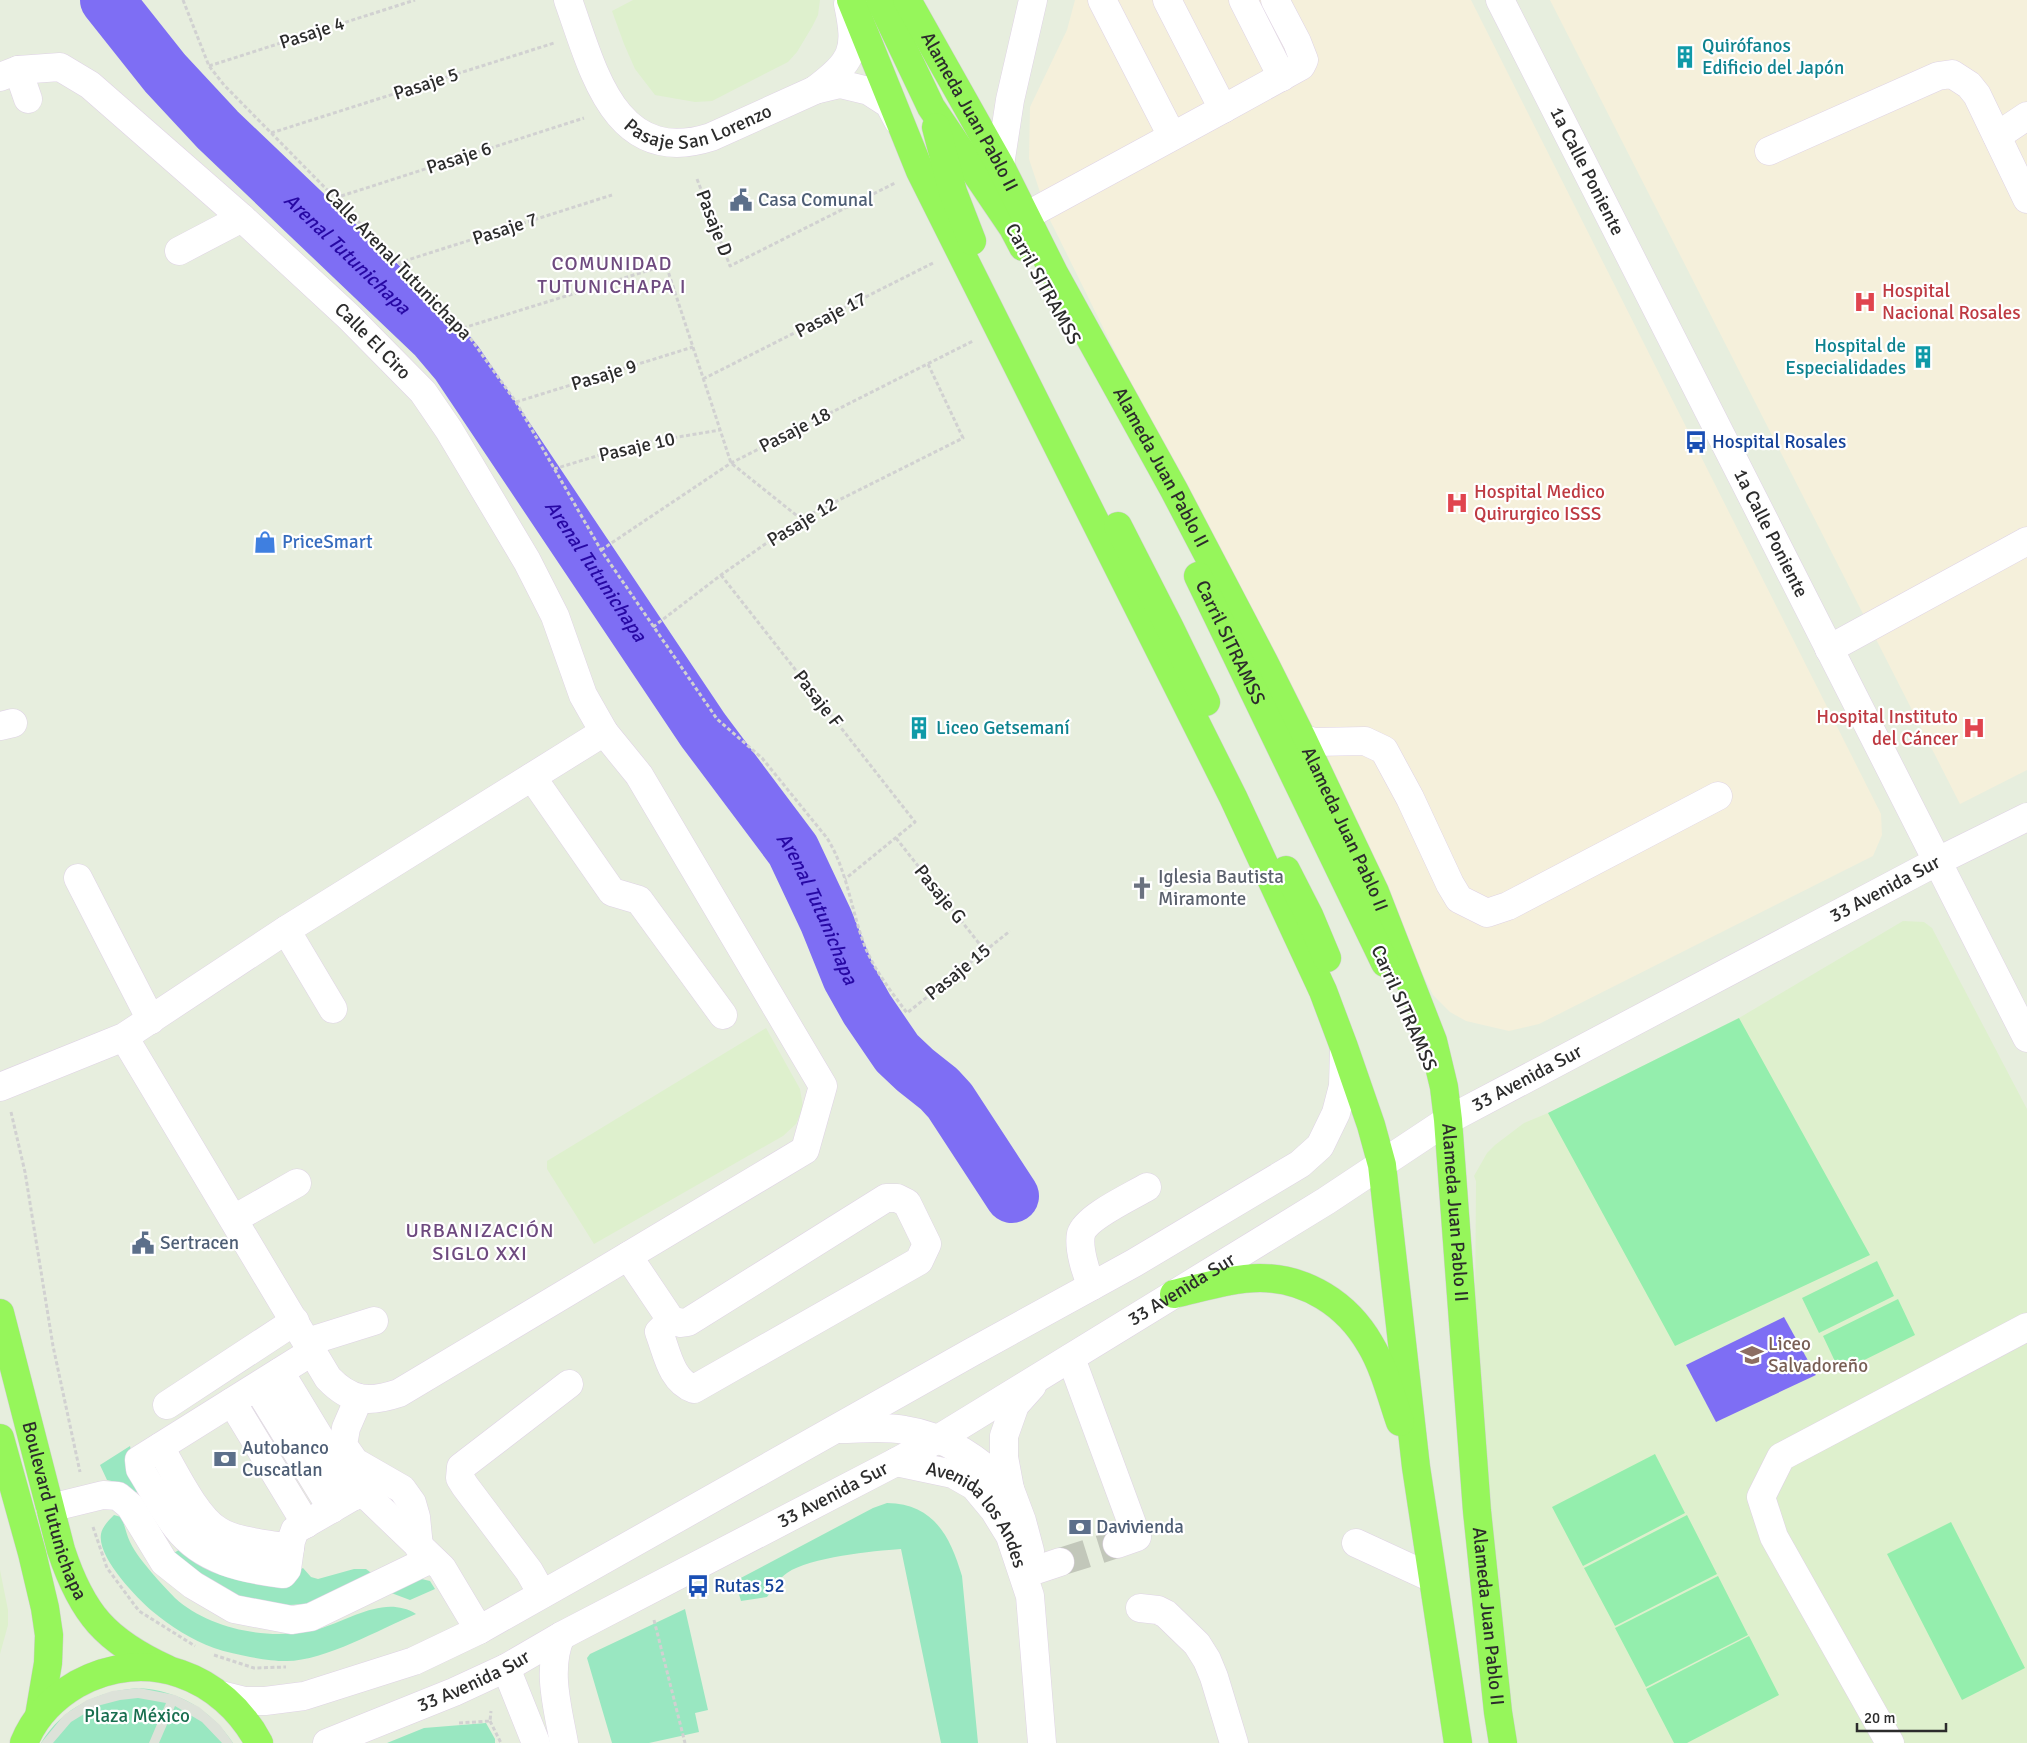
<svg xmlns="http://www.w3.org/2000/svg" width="2027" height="1743" font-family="Signika,sans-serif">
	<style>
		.education { fill: #def0cd }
		.medical { fill: #f5f0db }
		.green { fill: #99e7c1 }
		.pitch { fill: #94eead }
		.plaza { fill: #dde2d9 }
		.water { fill: #7e6ef4 }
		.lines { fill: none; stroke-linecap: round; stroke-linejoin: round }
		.river { stroke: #7e6ef4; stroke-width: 54 }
		.minor-tunnel { stroke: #c2c7ba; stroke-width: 28; stroke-dasharray: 28 14; stroke-linecap: butt }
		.minor-casing { stroke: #dfd3e5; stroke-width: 29 }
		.major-casing { stroke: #d1d1d1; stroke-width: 29 }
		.path { stroke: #d1d1d1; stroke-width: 3; stroke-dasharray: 4 2.5; stroke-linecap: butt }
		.minor { stroke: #fff; stroke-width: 28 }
		.major { stroke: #96f65b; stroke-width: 28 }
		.labels { text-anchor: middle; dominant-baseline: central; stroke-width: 4.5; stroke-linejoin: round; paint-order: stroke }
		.street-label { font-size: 19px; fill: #2c2c2c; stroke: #fff }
		.culture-label { font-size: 19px; fill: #0d838f; stroke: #fff; text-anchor: start }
		.service-label { font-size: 19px; fill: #4e5e75; stroke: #fff; text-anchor: start }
		.health-label { font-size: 19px; fill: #be3a42; stroke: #fff; text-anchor: start }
		.transit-label { font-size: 19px; fill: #164399; stroke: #fff; text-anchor: start }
		.shop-label { font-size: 19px; fill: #366cbe; stroke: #fff; text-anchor: start }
		.worship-label { font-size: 19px; fill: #5b616d; stroke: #fff; text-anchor: start }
		.education-label { font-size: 19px; fill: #785e54; stroke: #fff; text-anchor: start }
		.park-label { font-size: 19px; fill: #186e4f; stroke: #fff }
		.water-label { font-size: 20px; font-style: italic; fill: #2708a4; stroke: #fff }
		.neighbourhood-label { font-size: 20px; letter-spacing: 1px; fill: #6e4a7f; stroke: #fff }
	</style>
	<rect width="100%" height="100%" fill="#e7eede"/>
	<path class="education" d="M 633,0 L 820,0 L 818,15 L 812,27 L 797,52 L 788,62 L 712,101 L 695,102 L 655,95 L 635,69 L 624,44 L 612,11 Z
		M 1903,921 L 1924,922 L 1932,928 L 2027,1109 L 2027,1743 L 1514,1743 L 1495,1566 L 1475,1322 L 1476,1181 L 1474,1176 L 1487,1153 L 1495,1145 L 1524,1123 L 1548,1113 L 1739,1018 Z
		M 766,1028 L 800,1089 L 803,1107 L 796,1124 L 783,1136 L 594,1244 L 547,1169 L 547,1161 Z
		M 0,1570 L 8,1610 L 8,1625 L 0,1654 Z"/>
	<path class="medical" d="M 1075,0 L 1471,0 L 1881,814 L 1882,835 L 1873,856 L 1539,1024 L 1509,1031 L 1466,1021 L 1450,1012 L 1433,995 L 1048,216 L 1029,159 L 1030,107 L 1067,30 Z
		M 1550,0 L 2027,0 L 2027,770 L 1960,804 Z"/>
	<path class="green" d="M 130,1446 L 140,1491 L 135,1493 L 121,1483 L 107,1480 L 100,1465 Z
		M 887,1503 C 934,1504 950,1536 962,1576 L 978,1743 L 941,1743 L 901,1549 C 873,1551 810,1557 787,1573 C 779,1578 773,1589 767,1597 L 741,1601 L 735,1581 L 873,1508 Z
		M 114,1515 L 121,1517 C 125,1525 126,1534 130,1542 C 135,1553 144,1563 152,1573 C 159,1581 167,1590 175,1598 C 211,1631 276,1642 322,1628 C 352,1619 385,1595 416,1614 C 380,1629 323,1662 285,1661 C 267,1661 231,1654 214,1648 C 192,1640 170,1626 152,1611 C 136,1597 97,1557 101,1534 C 102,1527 109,1520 114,1515 Z
		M 185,1546 L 280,1580 L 303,1568 L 311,1577 L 318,1579 L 354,1569 L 366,1569 L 374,1575 L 306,1604 L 289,1605 L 250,1601 L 231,1594 L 214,1585 L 174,1553 Z
		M 413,1577 L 430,1581 L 435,1589 L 410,1600 L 386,1591 Z
		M 685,1609 L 708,1710 L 695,1713 L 699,1732 L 649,1743 L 612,1743 L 587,1658 L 590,1654 Z
		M 139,1688 C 180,1691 211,1710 233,1743 L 41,1743 C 63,1707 98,1691 139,1688 Z
		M 486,1723 L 495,1739 L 495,1743 L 387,1743 L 424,1728 Z"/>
	<path class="pitch" d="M 1739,1018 L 1870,1255 L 1675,1346 L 1548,1113 Z
		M 1877,1261 L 1894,1296 L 1819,1333 L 1802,1298 Z
		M 1898,1299 L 1915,1335 L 1840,1372 L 1823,1336 Z
		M 1655,1454 L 1685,1513 L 1583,1566 L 1552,1507 Z
		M 1687,1515 L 1717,1574 L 1615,1626 L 1584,1568 Z
		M 1951,1522 L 2025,1668 L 1962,1700 L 1887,1554 Z
		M 1718,1576 L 1748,1635 L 1646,1687 L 1615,1628 Z
		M 1749,1636 L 1779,1695 L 1687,1743 L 1674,1743 L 1646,1689 Z"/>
	<path class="plaza" d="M 139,1688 L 175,1695 L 199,1707 L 220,1725 L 233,1743 L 222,1743 L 202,1722 L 175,1706 L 159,1743 L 149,1743 L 166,1703 L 138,1698 L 120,1700 L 97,1706 L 71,1722 L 53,1743 L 41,1743 L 64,1715 L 87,1700 L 112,1691 Z"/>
	<path class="water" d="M 1784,1317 L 1816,1375 L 1716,1422 L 1686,1365 Z"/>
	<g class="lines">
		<path class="river" id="s1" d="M 107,0 L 165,73 L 218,130 L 435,337 L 457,363 L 703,730 L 793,850 L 826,920 L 849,977 L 867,1009 L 897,1053 L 915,1070 L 939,1089 L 950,1101 L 1012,1196"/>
		<path class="minor-tunnel" d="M 1060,1562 L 1117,1544"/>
		<defs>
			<g id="minor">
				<path id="s2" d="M 568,0 C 593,69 614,168 711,137 L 815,90 L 840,84 L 869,91 L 889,104 L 898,121"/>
				<path d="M 1102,0 L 1172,136"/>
				<path d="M 1243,0 L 1282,77"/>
				<path id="s3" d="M 1500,0 L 2027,1038"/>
				<path d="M 18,70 L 28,99"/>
				<path id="s4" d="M 0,77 L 18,70 L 60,67 L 90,85 L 242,218 L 348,316 L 423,392 L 449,430 L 527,561 L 555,616 L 583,695 L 604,732"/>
				<path d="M 815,90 C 853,61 858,51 848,4"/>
				<path d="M 1223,109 L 1301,66 L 1304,60 L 1297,42 L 1275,0"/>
				<path d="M 1997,136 L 2027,116"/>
				<path d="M 1769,151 L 1938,76 L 1952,74 L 1969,85 L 1977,95 L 2027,199"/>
				<path d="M 1000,165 L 1010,100 L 1033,0"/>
				<path d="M 1026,216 L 1223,109 L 1167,0"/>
				<path d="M 179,251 L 242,218"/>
				<path d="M 1829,649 L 2027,541"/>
				<path d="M 0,726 L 13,723"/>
				<path d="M 1302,738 L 1314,742 L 1365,741 L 1384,750 L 1410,798 L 1450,884 L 1459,899 L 1487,913 L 1508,906 L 1718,796"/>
				<path d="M 532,777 L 612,892 L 639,900 L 723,1015"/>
				<path d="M 78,878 L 151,1020"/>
				<path d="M 286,930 L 333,1009"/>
				<path d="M 0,1087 L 124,1037 L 286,930 L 604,732 L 639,775 L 823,1086 L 805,1150 L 399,1393 C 369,1403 351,1402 328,1378 L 124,1037"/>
				<path d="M 234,1219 L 297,1183"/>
				<path d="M 628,1256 L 671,1320 L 681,1323 L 688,1322 L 886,1198 L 897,1198 L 907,1203 L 927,1244 L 919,1261 L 694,1389 C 671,1381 667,1353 659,1332 L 671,1320"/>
				<path d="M 1092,1286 C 1086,1274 1078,1248 1081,1234 C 1086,1217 1132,1196 1147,1187"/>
				<path d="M 307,1342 L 374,1321"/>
				<path d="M 313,1351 L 139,1460 L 140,1469 C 152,1488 163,1510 177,1528 C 203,1561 243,1569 283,1574 L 287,1569 L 291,1541 L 295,1530 L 359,1493 L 369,1498 L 442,1568 L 479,1630"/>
				<path d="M 1071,1358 L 1137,1537 L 1117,1544"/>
				<path d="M 280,1372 L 355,1496"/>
				<path d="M 257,1387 L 332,1509"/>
				<path d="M 359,1398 L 346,1428 L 343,1445 L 355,1462 L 402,1489 L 412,1503 L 416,1517 L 419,1547"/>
				<path d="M 232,1402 L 306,1524"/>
				<path d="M 167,1405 L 295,1321"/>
				<path d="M 839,1429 C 861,1429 883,1426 905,1430 C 947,1436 980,1461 1010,1489"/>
				<path d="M 160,1447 C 174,1471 196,1518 219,1531 C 237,1542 269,1544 290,1548"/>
				<path id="s5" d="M 896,1462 L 953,1474 L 974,1486 L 994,1510 L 1010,1536 L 1030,1596 L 1042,1743"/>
				<path d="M 50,1508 L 103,1495 L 118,1496 L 130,1506 L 164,1562 L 193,1585 L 234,1609 L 292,1620 L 311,1617 L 431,1559"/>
				<path d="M 1356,1543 L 1432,1578"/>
				<path d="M 1030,1551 L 1022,1521 L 1010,1489 L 1004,1457 L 1004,1436 L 1015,1405 L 1032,1386"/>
				<path d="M 1036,1570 L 1060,1562"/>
				<path d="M 542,1594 L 529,1571 L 465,1486 L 460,1478 L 461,1467 L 569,1384"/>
				<path d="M 1140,1608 L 1158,1610 L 1166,1614 L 1197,1644 L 1207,1660 L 1214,1677 L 1234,1743"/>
				<path d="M 561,1636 C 546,1669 558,1709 564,1743"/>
				<path d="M 506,1668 L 536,1743"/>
				<path d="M 221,1695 L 245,1701 L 265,1701 L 304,1696 L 414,1661 L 479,1630 L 972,1352 L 1134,1263 L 1300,1164 L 1320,1146 L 1336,1113 L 1343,1086 L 1344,1051"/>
				<path id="s6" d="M 327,1743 L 454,1692 L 506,1668 L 561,1636 L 896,1462 L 938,1439 L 1326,1201 L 1448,1120 L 1938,861 L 2027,817"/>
				<path d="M 1890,1743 L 1774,1537 L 1761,1497 L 1781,1457 L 2027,1327"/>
			</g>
			<g id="major">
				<path d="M 851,0 L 920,171 L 1233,797 L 1323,991 L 1344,1047 L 1371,1125 L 1382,1165 L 1416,1467 L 1458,1743"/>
				<path d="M 880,0 L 931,107 L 1013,228 L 1023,247"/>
				<path id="s7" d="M 907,0 L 1000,165 L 1054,273 L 1174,490 L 1264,662 L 1302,738 L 1375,892 L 1433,1041 L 1444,1087 L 1448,1120 L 1477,1511 L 1498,1712 L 1503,1743"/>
				<path d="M 936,127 L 953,192 L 972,241"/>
				<path d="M 1118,526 L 1170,628 L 1206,702"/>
				<path id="s8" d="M 1198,576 L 1385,963"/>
				<path d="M 1286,870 L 1309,915 L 1327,958"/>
				<path d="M 1174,1294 C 1201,1288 1233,1278 1260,1278 C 1306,1278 1347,1304 1370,1344 C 1384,1367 1391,1396 1400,1422"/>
				<path id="s9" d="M 0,1313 L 61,1550 C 82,1614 106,1641 167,1669"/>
				<path d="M 0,1438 L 32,1553 L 45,1608 L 49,1635 L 48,1663 L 39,1716"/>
				<path d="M 24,1743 C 34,1718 53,1698 77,1684 C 146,1646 223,1675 259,1743"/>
			</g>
		</defs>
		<use href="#minor" class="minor-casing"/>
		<use href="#major" class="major-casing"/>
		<path class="path" d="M 183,0 L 209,66 L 224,85 L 463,328 L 516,402 L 601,550 L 717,719 L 762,758 L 827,838 C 847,870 851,909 864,944 C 874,970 891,991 907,1013 L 1010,931
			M 209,66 L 415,0
			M 271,133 L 554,43
			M 697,179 L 730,266 L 895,183
			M 335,198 L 584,118
			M 398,263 L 612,195
			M 463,328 L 666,265 L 731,463 L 801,519
			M 703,379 L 933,263
			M 516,402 L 693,347
			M 554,469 L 636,444 L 720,430
			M 601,550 L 731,463 L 973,341
			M 721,575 L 915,822 L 845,879
			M 653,627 L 721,575 L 801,519 L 963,438 L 928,364
			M 896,838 L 985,951
			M 11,1112 L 25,1172 L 53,1346 L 80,1472
			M 93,1527 L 107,1568 L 139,1611 L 195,1646
			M 654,1620 L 685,1743
			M 214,1655 L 254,1668 L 286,1667
			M 490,1721 L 501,1743
			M 459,1723 L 490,1721 L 491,1711"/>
		<use href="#minor" class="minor"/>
		<use href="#major" class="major"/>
	</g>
	<defs>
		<symbol id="building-bare" viewBox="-9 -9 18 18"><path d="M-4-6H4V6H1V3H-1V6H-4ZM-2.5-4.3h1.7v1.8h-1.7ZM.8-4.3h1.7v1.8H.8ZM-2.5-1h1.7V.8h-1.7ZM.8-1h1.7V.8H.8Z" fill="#0f9aa8" stroke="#fff" stroke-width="2.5" paint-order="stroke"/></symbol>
		<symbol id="civic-bare" viewBox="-9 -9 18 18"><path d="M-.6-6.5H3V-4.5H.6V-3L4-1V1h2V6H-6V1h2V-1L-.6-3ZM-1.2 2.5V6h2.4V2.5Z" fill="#5c6f8a" stroke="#fff" stroke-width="2.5" paint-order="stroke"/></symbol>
		<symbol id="hospital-bare" viewBox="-9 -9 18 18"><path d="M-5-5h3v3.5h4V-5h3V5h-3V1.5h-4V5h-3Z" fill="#e0444e" stroke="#fff" stroke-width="2.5" paint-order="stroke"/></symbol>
		<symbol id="bus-bare" viewBox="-9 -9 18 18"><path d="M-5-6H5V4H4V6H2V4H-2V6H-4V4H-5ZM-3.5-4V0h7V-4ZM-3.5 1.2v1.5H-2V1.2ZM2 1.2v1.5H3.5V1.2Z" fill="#1a4fb4" stroke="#fff" stroke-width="2.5" paint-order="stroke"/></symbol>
		<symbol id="shop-bare" viewBox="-9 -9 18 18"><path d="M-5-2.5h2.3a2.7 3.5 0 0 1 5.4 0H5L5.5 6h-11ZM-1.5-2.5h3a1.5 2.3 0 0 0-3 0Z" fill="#3f7fe0" stroke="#fff" stroke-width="2.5" paint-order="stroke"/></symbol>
		<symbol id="church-bare" viewBox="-9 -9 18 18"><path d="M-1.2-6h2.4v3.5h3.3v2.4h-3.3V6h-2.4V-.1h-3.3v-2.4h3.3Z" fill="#6b7280" stroke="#fff" stroke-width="2.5" paint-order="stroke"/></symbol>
		<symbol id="school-bare" viewBox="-9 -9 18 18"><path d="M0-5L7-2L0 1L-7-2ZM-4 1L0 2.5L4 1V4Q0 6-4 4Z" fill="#8d6e63" stroke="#fff" stroke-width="2.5" paint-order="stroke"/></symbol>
		<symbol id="bank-bare" viewBox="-9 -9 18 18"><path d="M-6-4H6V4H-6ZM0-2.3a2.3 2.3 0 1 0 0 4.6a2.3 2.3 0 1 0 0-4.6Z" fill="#5c6f8a" stroke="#fff" stroke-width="2.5" paint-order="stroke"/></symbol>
	</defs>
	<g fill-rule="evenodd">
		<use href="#building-bare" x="1669" y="41" width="32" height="32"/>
		<use href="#civic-bare" x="725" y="184" width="32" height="32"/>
		<use href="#hospital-bare" x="1849" y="286" width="32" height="32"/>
		<use href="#building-bare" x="1907" y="341" width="32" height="32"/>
		<use href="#bus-bare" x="1680" y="426" width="32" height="32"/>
		<use href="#hospital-bare" x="1441" y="487" width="32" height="32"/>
		<use href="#shop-bare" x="249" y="526" width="32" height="32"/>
		<use href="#building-bare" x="903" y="712" width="32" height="32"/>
		<use href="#hospital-bare" x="1958" y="712" width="32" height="32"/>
		<use href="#church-bare" x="1126" y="872" width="32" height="32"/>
		<use href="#civic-bare" x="127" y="1227" width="32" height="32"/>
		<use href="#school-bare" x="1736" y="1339" width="32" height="32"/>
		<use href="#bank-bare" x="209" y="1443" width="32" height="32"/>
		<use href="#bank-bare" x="1064" y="1511" width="32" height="32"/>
		<use href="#bus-bare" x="682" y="1570" width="32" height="32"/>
	</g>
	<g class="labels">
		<g class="street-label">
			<text transform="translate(312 33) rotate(-18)">Pasaje 4</text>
			<text transform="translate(426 84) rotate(-18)">Pasaje 5</text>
			<text stroke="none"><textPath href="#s2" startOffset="215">Pasaje San Lorenzo</textPath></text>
			<text stroke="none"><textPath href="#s7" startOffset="128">Alameda Juan Pablo II</textPath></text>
			<text transform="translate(459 158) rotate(-18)">Pasaje 6</text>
			<text stroke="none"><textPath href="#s3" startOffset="192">1a Calle Poniente</textPath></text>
			<text transform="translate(714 223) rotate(69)">Pasaje D</text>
			<text transform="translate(505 229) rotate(-18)">Pasaje 7</text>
			<text transform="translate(398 264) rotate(46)">Calle Arenal Tutunichapa</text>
			<text transform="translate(1043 284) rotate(61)">Carril SITRAMSS</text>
			<text transform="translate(831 315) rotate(-27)">Pasaje 17</text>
			<text stroke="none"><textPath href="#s4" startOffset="478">Calle El Ciro</textPath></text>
			<text transform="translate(604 375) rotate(-17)">Pasaje 9</text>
			<text transform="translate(795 430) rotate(-27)">Pasaje 18</text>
			<text transform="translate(637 447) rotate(-13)">Pasaje 10</text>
			<text stroke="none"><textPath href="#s7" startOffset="532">Alameda Juan Pablo II</textPath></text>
			<text transform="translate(802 522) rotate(-31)">Pasaje 12</text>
			<text stroke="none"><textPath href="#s3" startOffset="598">1a Calle Poniente</textPath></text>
			<text stroke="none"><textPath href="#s8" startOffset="74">Carril SITRAMSS</textPath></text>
			<text transform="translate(818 699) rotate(52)">Pasaje F</text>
			<text stroke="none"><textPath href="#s7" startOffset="938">Alameda Juan Pablo II</textPath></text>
			<text stroke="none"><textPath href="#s6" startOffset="1779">33 Avenida Sur</textPath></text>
			<text transform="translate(940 894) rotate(51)">Pasaje G</text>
			<text transform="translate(958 972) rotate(-39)">Pasaje 15</text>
			<text transform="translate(1404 1008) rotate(66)">Carril SITRAMSS</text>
			<text stroke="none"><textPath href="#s6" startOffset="1374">33 Avenida Sur</textPath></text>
			<text stroke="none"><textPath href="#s7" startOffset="1341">Alameda Juan Pablo II</textPath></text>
			<text stroke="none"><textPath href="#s6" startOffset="969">33 Avenida Sur</textPath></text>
			<text stroke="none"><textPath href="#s6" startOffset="564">33 Avenida Sur</textPath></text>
			<text stroke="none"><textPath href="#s9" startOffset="205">Boulevard Tutunichapa</textPath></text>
			<text stroke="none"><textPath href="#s5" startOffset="104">Avenida los Andes</textPath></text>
			<text stroke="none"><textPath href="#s7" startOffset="1746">Alameda Juan Pablo II</textPath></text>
			<text stroke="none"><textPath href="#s6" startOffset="159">33 Avenida Sur</textPath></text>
		</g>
		<g class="culture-label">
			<text x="1702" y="46">Quirófanos<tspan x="1702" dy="22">Edificio del Japón</tspan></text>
			<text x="1906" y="346" text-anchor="end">Hospital de<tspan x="1906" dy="22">Especialidades</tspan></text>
			<text x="936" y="728">Liceo Getsemaní</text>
		</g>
		<g class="service-label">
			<text x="758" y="200">Casa Comunal</text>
			<text x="160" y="1243">Sertracen</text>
			<text x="242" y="1448">Autobanco<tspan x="242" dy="22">Cuscatlan</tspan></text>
			<text x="1096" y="1527">Davivienda</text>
		</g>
		<g class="health-label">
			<text x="1882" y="291">Hospital<tspan x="1882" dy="22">Nacional Rosales</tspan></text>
			<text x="1474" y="492">Hospital Medico<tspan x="1474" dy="22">Quirurgico ISSS</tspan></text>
			<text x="1958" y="717" text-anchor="end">Hospital Instituto<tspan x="1958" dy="22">del Cáncer</tspan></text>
		</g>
		<g class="transit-label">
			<text x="1712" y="442">Hospital Rosales</text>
			<text x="714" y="1586">Rutas 52</text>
		</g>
		<g class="shop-label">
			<text x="282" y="542">PriceSmart</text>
		</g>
		<g class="worship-label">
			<text x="1158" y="877">Iglesia Bautista<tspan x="1158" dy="22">Miramonte</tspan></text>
		</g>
		<g class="education-label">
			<text x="1768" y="1344">Liceo<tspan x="1768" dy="22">Salvadoreño</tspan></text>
		</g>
		<g class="park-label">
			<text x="137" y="1716">Plaza México</text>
		</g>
		<g class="water-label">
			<text stroke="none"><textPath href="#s1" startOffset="350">Arenal Tutunichapa</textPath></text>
			<text stroke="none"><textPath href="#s1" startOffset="755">Arenal Tutunichapa</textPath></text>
			<text stroke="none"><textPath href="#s1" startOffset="1160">Arenal Tutunichapa</textPath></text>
		</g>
		<g class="neighbourhood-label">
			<text x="612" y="263">COMUNIDAD<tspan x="612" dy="23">TUTUNICHAPA I</tspan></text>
			<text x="480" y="1230">URBANIZACIÓN<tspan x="480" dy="23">SIGLO XXI</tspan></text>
		</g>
	</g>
	<path d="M1857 1723v8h89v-8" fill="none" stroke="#2c2c2c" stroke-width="2.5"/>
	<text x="1864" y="1723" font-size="15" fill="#2c2c2c" stroke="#ffffff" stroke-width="4" paint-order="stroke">20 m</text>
</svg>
